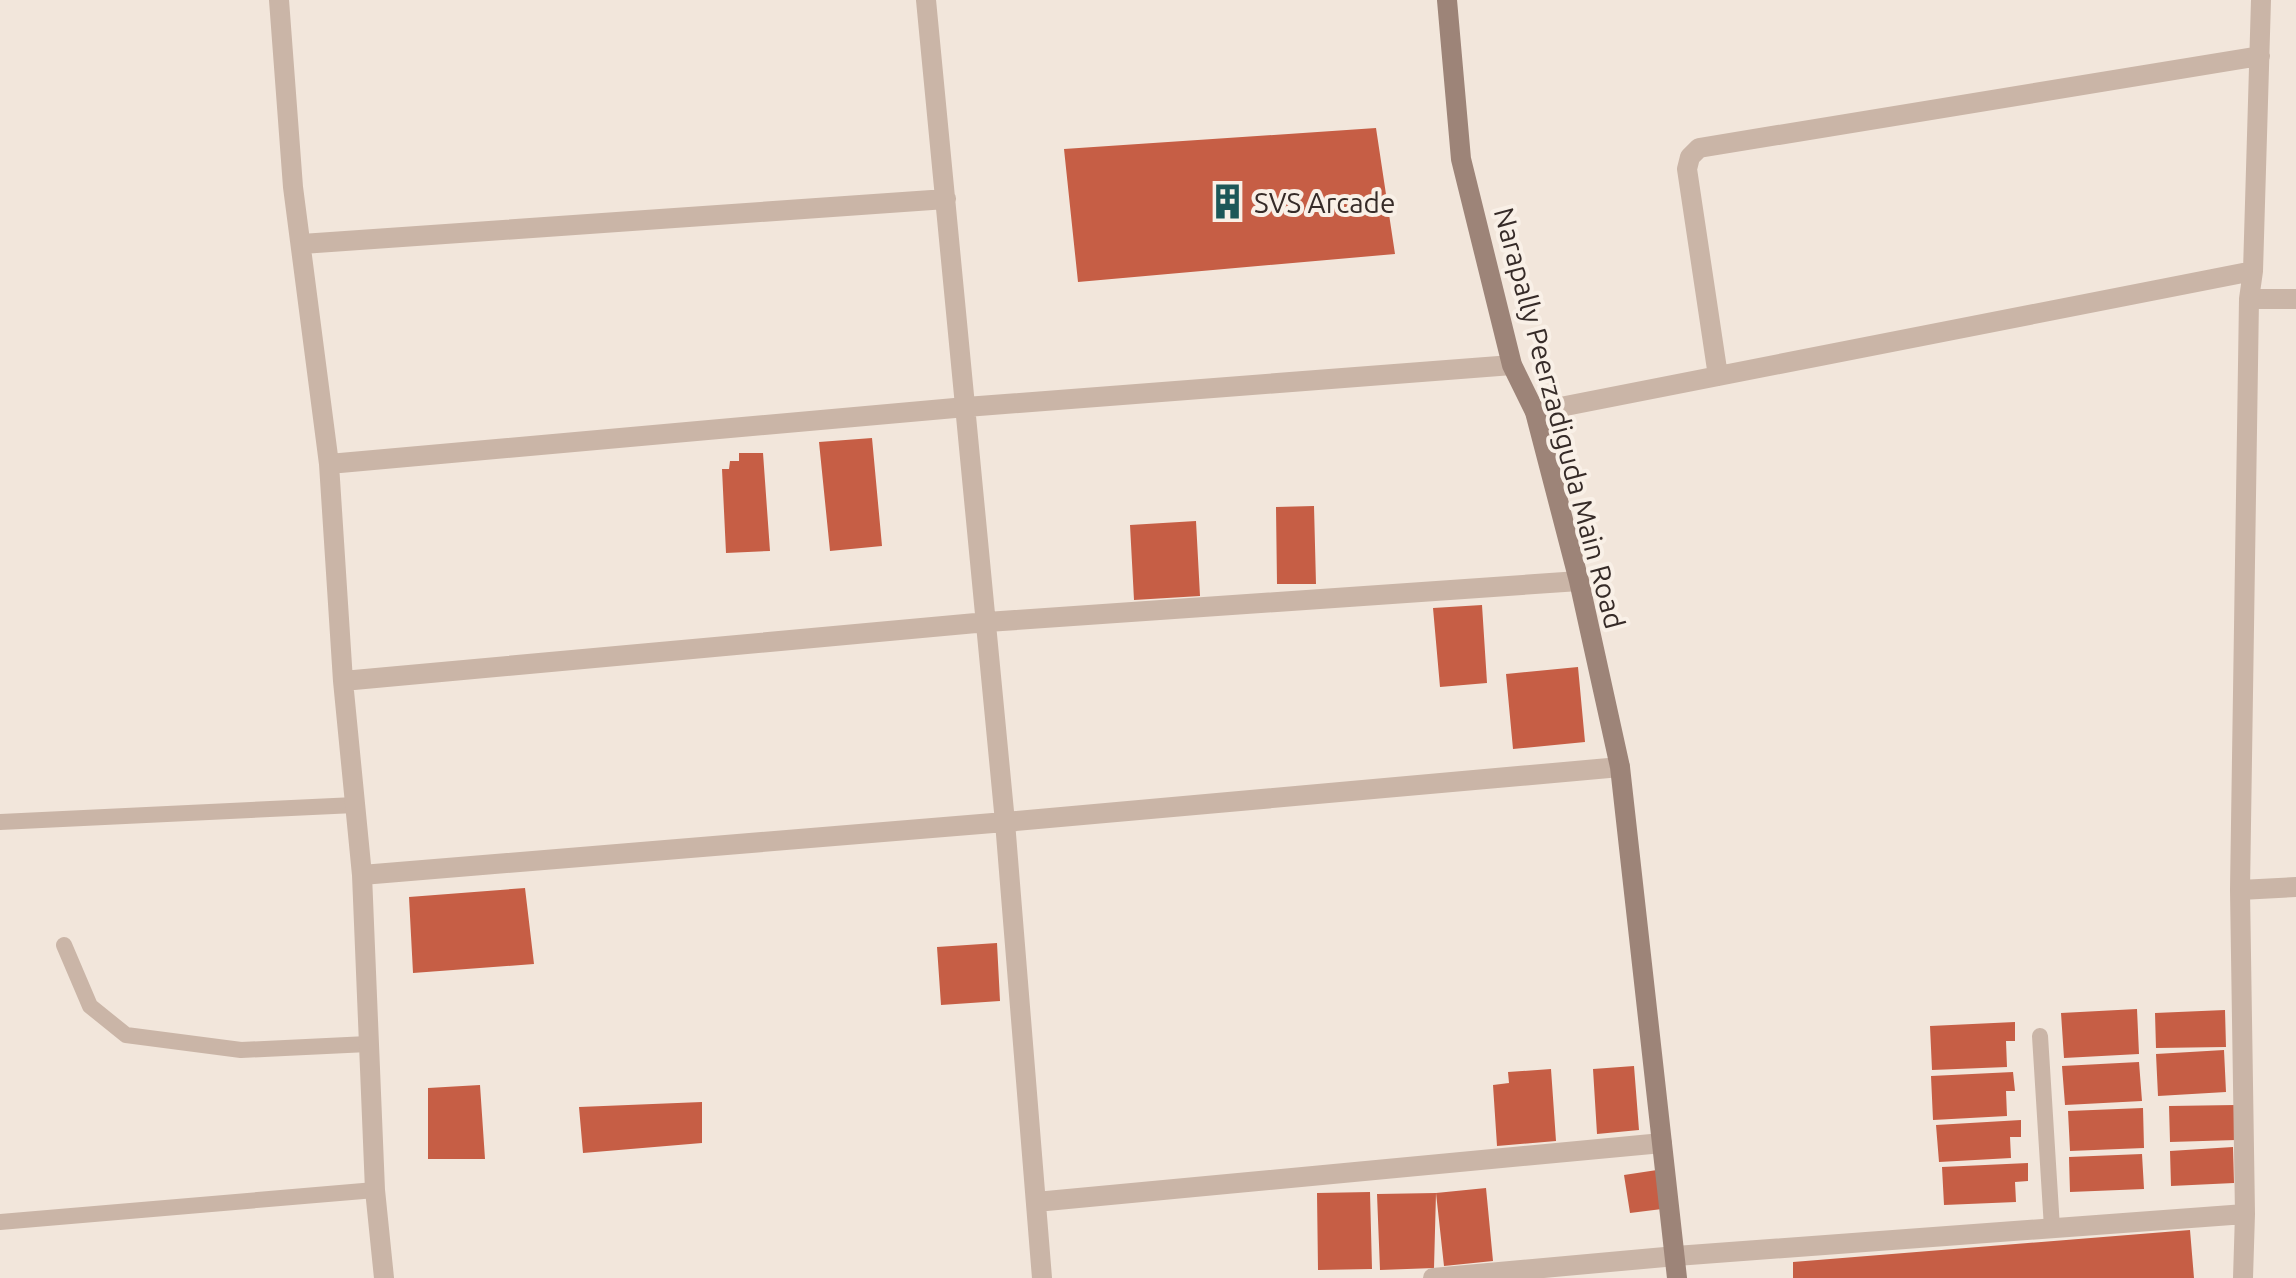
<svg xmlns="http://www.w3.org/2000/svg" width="2296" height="1278" font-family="Ubuntu,sans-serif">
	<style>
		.building { fill: #c65e45 }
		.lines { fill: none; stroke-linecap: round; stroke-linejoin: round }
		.lane { stroke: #cab5a7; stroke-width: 16 }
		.street { stroke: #cab5a7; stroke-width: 20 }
		.secondary { stroke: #9d8478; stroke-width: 20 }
		.labels { text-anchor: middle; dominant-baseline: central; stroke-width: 8; stroke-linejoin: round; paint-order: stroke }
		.poi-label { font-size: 28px; fill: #362b28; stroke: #f9f0e7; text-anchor: start }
		.street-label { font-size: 28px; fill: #362b28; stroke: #f9f0e7 }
	</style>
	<rect width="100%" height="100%" fill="#f2e6db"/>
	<path class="building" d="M 1376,128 L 1395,254 L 1078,282 L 1064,149 Z
		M 872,438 L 882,546 L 830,551 L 819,442 Z
		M 739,453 L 763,453 L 770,551 L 726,553 L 722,469 L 729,469 L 730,461 L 739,461 Z
		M 1314,506 L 1316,584 L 1277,584 L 1276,507 Z
		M 1196,521 L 1200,596 L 1134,600 L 1130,525 Z
		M 1482,605 L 1487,683 L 1440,687 L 1433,608 Z
		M 1578,667 L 1585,742 L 1513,749 L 1506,674 Z
		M 525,888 L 534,964 L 413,973 L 409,897 Z
		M 997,943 L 1000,1001 L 941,1005 L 937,947 Z
		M 2137,1009 L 2139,1054 L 2064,1058 L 2061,1013 Z
		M 2225,1010 L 2226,1047 L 2156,1048 L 2155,1013 Z
		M 2015,1022 L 2015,1041 L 2006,1041 L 2007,1067 L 1932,1070 L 1930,1026 Z
		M 2224,1050 L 2226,1092 L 2158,1096 L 2156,1054 Z
		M 2139,1062 L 2142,1101 L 2065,1105 L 2062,1066 Z
		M 1634,1066 L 1639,1130 L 1597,1134 L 1593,1069 Z
		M 1551,1069 L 1556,1141 L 1497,1146 L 1493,1085 L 1509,1083 L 1508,1072 Z
		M 2013,1072 L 2015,1091 L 2006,1091 L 2007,1116 L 1933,1120 L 1931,1076 Z
		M 480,1085 L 485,1159 L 428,1159 L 428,1088 Z
		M 702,1102 L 702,1143 L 583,1153 L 579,1107 Z
		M 2236,1105 L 2236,1140 L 2170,1142 L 2169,1106 Z
		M 2143,1108 L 2144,1148 L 2070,1151 L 2068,1111 Z
		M 2021,1120 L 2021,1137 L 2010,1137 L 2011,1158 L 1939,1162 L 1936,1125 Z
		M 2233,1147 L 2234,1183 L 2171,1186 L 2170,1151 Z
		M 2142,1154 L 2144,1189 L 2070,1192 L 2069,1157 Z
		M 2028,1163 L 2028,1181 L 2015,1182 L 2016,1202 L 1944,1205 L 1942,1167 Z
		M 1657,1170 L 1662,1209 L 1630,1213 L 1624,1175 Z
		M 1486,1188 L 1493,1261 L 1444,1266 L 1436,1193 Z
		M 1370,1192 L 1372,1269 L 1318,1270 L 1317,1193 Z
		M 1436,1193 L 1434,1268 L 1380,1270 L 1377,1194 Z
		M 2190,1230 L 2194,1278 L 1793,1278 L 1793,1262 Z"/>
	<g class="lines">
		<path class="lane" d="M 0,822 L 355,805
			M 64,945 L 90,1006 L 126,1035 L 241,1050 L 368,1044
			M 2040,1036 L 2052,1228
			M 0,1222 L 375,1190"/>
		<path class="street" d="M 279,0 L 293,187 L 329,464 L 343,681 L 362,875 L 375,1190 L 384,1278
			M 926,0 L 1005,822 L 1042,1278
			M 302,244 L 946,199
			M 2249,299 L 2296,299
			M 1718,376 L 1687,169 L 1690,157 L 1699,148 L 2260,56
			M 1535,412 L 2253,271
			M 329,464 L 966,407 L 1512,365
			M 343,681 L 987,622 L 1579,581
			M 362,875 L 1005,822 L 1620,767
			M 2240,890 L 2296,887
			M 1036,1202 L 1662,1143
			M 1433,1278 L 1676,1256 L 2245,1214
			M 2243,1278 L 2245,1214 L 2240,890 L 2249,299 L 2253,271 L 2261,0"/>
		<path class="secondary" d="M 1447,0 L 1461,159 L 1512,365 L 1535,412 L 1579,581 L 1620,767 L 1677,1278"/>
	</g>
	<defs>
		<symbol id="building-bare" viewBox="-9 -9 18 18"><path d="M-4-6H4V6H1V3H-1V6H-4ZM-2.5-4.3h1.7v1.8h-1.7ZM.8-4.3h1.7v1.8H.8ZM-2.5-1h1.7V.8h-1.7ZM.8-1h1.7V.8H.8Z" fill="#1d5758" stroke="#f9f0e7" stroke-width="2.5" paint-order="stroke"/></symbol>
	</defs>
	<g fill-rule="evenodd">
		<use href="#building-bare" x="1202" y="176" width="51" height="51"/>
	</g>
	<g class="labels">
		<g class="poi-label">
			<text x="1254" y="202">SVS Arcade</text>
		</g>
		<g class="street-label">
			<text transform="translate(1560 418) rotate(75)">Narapally Peerzadiguda Main Road</text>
		</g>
	</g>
</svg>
